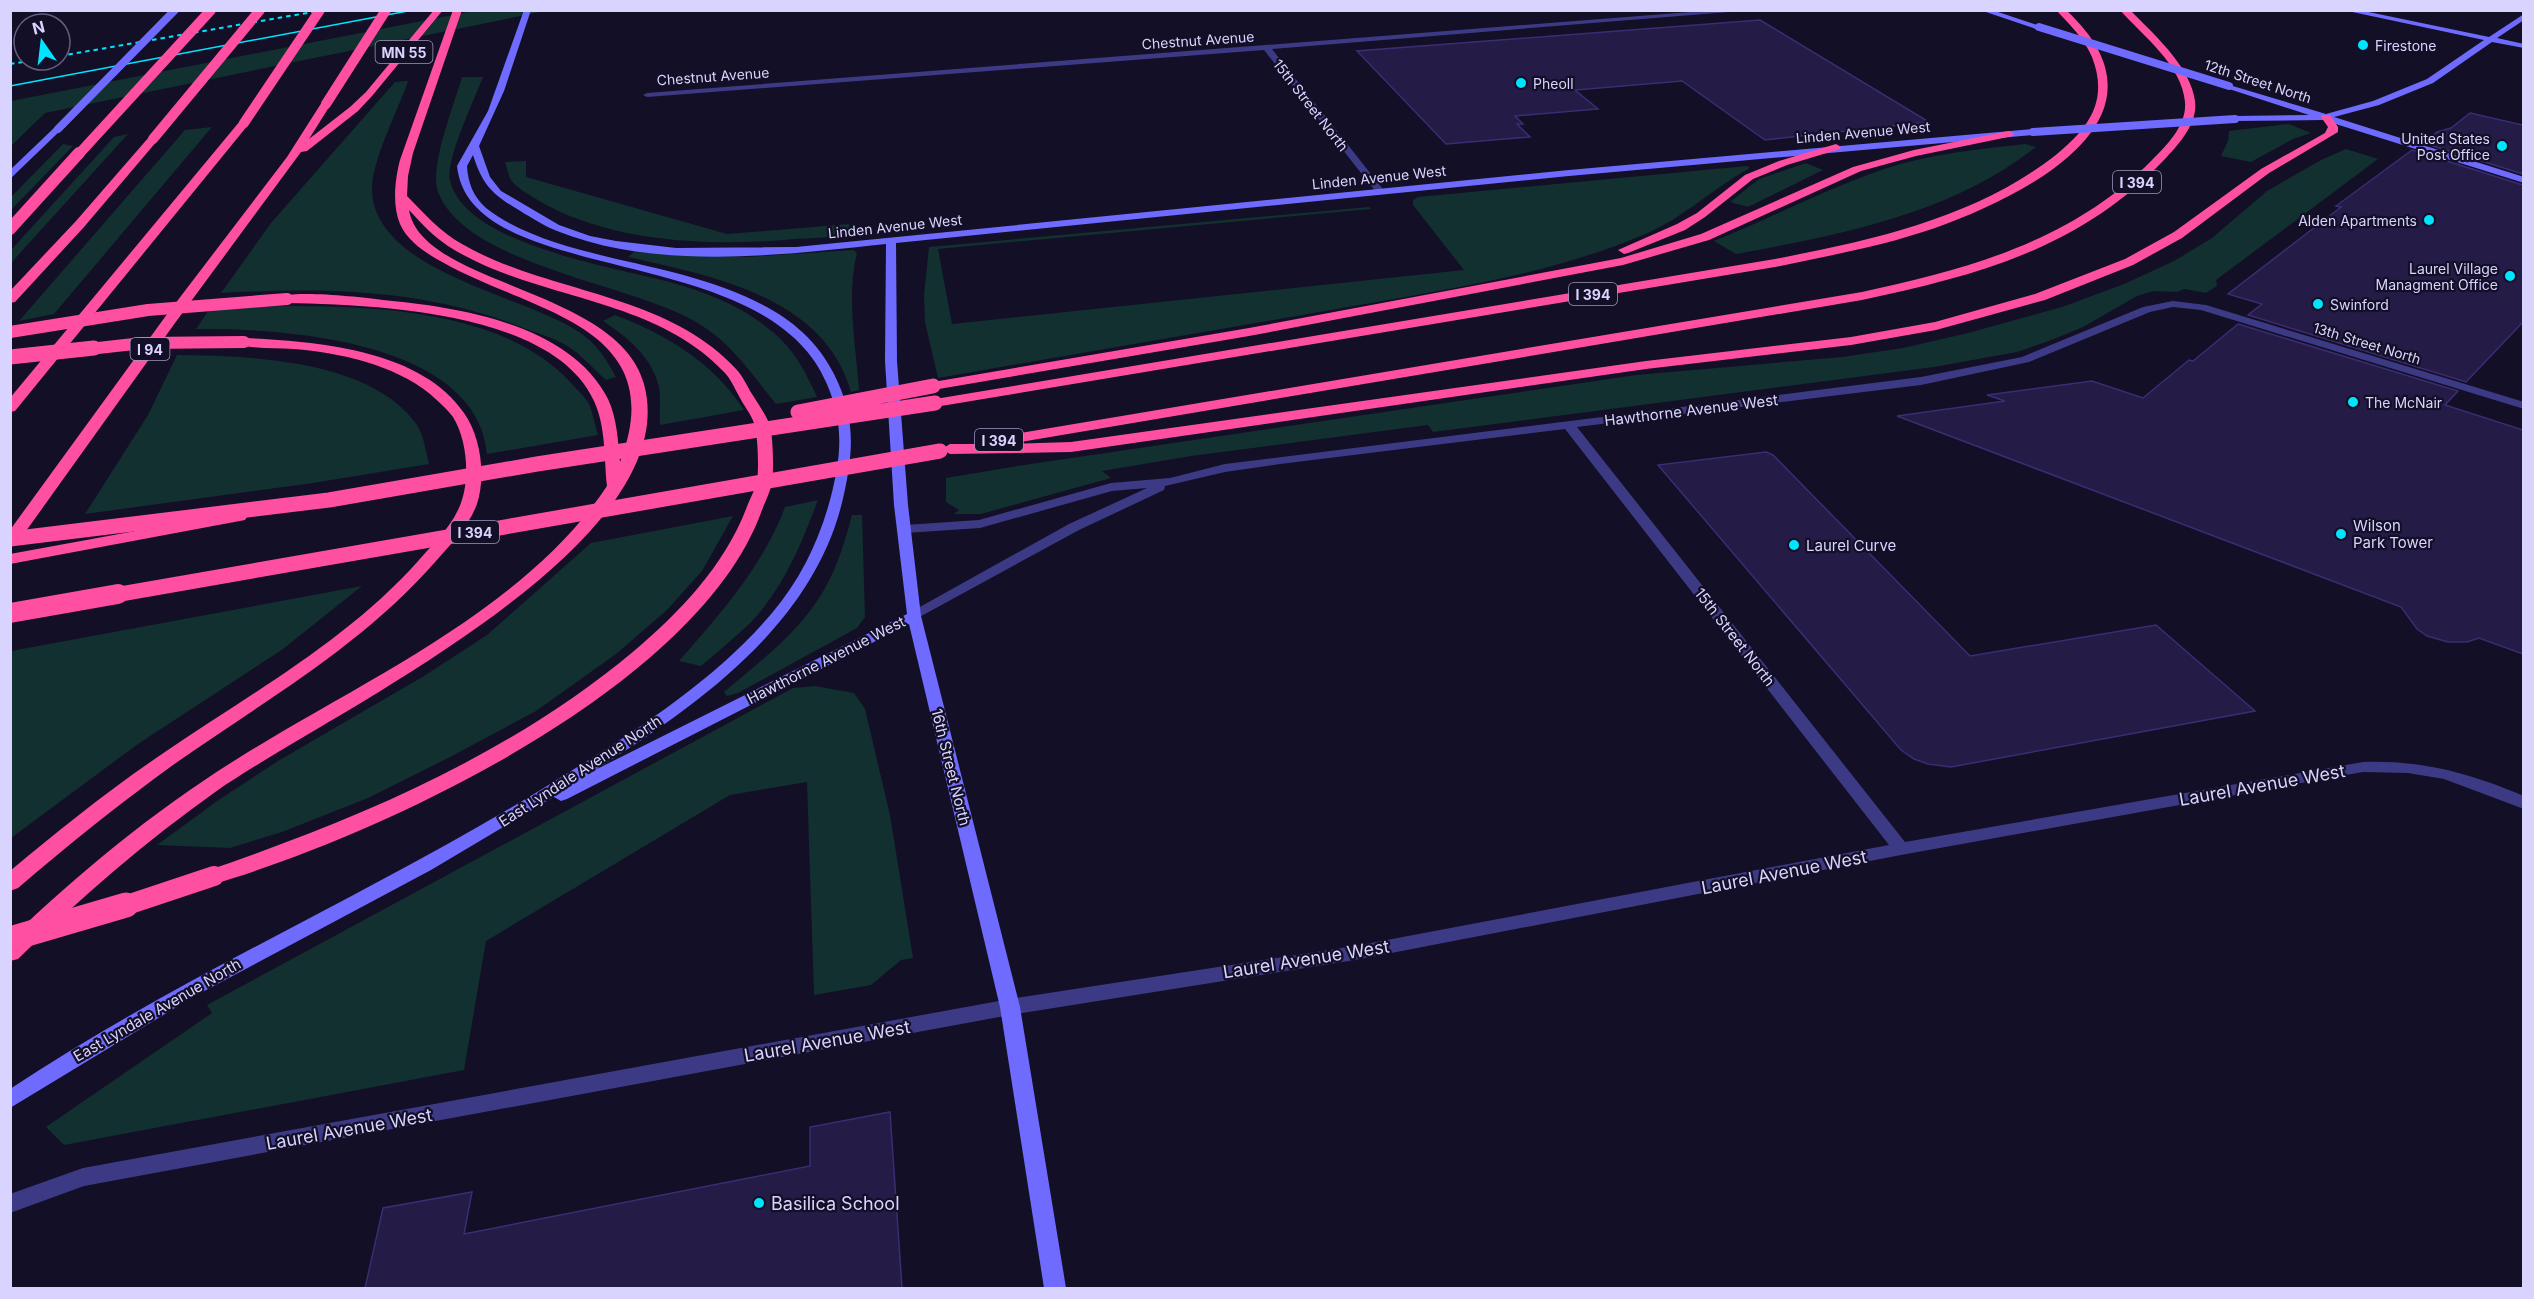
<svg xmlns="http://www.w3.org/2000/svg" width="2534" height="1299" font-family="Inter,sans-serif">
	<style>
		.green { fill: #12302f }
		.building { fill: #241b47; stroke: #3b2d73; stroke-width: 1.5 }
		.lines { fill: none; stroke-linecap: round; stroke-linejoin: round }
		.street { fill: #3d3a85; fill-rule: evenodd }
		.secondary { fill: #6f6bff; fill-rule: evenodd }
		.highway { fill: #ff4fa3; fill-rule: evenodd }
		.tram { stroke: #00e5ff; stroke-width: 1.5 }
		.rail { stroke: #00e5ff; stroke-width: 2; stroke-dasharray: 4.5 4; stroke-linecap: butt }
		.secondary-bridge { stroke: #6f6bff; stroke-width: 8 }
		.highway-bridge-far4 { stroke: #ff4fa3; stroke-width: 10 }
		.highway-bridge-far3 { stroke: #ff4fa3; stroke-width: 12 }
		.highway-bridge-far2 { stroke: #ff4fa3; stroke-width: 15 }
		.highway-bridge-far1 { stroke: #ff4fa3; stroke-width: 20 }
		.highway-bridge { stroke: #ff4fa3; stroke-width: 25 }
		.poi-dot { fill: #00e5ff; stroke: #130f26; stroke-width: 2 }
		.labels { text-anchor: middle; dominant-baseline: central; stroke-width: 4.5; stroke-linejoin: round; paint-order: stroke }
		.far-street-label { font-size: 14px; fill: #d9d4ff; stroke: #130f26 }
		.far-poi-label { font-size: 14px; fill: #d9d4ff; stroke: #130f26; text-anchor: start }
		.shield { fill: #130f26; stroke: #9e99be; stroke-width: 1.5 }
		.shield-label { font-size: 14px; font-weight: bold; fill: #d9d4ff }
		.street-label { font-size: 15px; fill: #d9d4ff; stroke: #130f26 }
		.poi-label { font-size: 15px; fill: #d9d4ff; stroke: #130f26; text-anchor: start }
		.near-street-label { font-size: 18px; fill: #d9d4ff; stroke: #130f26 }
		.near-poi-label { font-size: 18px; fill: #d9d4ff; stroke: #130f26; text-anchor: start }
	</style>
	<rect width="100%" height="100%" fill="#130f26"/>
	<path class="green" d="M 473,11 L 545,11 L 45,113 L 11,146 L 11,101 Z
		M 462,77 L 483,77 C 475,98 445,161 450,180 C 465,246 617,267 673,283 C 705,292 738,305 764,325 C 792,346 803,366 817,397 L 776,404 C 753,376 733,345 701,325 C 635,283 467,267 438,192 C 429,167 454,105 462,77 Z
		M 408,81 C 398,111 370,163 372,193 C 379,273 524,295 579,332 C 597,344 606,359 616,377 L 606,380 C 595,370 584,358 572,349 C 559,340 541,334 526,329 C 429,289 324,287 221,293 L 271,223 L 395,82 Z
		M 2289,124 L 2311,133 L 2293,139 L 2251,162 L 2221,156 L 2228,141 L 2229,131 Z
		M 212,127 L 54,314 L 19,321 L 185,130 Z
		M 128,134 L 11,263 L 11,250 L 114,137 Z
		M 63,144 L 73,146 L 11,210 L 11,197 Z
		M 2025,144 L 2036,147 C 1952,214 1839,235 1736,254 L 1714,241 C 1771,218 1826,189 1884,169 C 1930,154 1978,149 2025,144 Z
		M 2346,149 L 2378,159 L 2216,280 L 2217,286 L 2206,293 L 2184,289 L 2177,292 L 2153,291 L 2137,296 L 2083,327 L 2049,341 L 2017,352 L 1934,367 L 1433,432 L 1428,425 L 1191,456 L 1102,471 L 1111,478 L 981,514 L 954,514 L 959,510 L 946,502 L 946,478 L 1024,465 L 1636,375 L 1842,357 L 1903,348 L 1968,333 L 2062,307 L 2124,284 L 2174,261 L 2212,238 L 2267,191 L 2321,160 Z
		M 526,161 L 526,177 L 727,234 L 849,224 L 849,229 C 837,239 810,238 795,239 C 713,247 608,243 536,199 C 528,194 517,188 511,180 C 508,175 507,168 505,162 Z
		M 1806,163 L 1823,170 L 1748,207 L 1730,202 L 1759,179 Z
		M 1747,166 L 1750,168 C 1713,188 1684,218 1643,235 C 1544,277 1436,291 1331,310 C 1200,333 1069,355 938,378 L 925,322 L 924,295 L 929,247 L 1369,207 L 1371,209 L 938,249 L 952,324 L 1464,270 L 1413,205 L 1413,200 L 1418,197 Z
		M 854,250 L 857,253 C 846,296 856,346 859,390 L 851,392 C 824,296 711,276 628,257 L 634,252 L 747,257 Z
		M 281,306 C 373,306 504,309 571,383 C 576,389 585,396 589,404 C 593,414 595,425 598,435 L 487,454 C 477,340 282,328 196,329 L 209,310 Z
		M 615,315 C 667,335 713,362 744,410 L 660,425 C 659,413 661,398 659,387 C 652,357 627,337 603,321 Z
		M 177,355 C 248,356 366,359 414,421 C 424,433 425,449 429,464 L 313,483 L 85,514 L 148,415 Z
		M 818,500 C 801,545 782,592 747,626 C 732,640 716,653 701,666 L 679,661 C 720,614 763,566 785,507 Z
		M 852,515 L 862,515 L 865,617 L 857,628 L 738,693 L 727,696 L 724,692 C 757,664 793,637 817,601 C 835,575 844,545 852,515 Z
		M 733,516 L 702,571 L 667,610 L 616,654 L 536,711 L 450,757 L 368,798 L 282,832 L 230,848 L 157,845 L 220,799 L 278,761 L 424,676 L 487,635 L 591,543 Z
		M 362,586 L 283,649 L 138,744 L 11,838 L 11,651 Z
		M 815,686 L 854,693 L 865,709 L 890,815 L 913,958 L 901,960 L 871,985 L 814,995 L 807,782 L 730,795 L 486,941 L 464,1070 L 64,1145 L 46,1127 L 212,1013 L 207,1005 L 793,688 Z"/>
	<path class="building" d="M 1760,20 L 1929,122 L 1765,140 L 1682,81 L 1575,90 L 1598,109 L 1515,116 L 1523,124 L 1517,124 L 1530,137 L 1446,144 L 1357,51 Z
		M 2470,113 L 2523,125 L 2523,174 L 2423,143 L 2437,132 L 2451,128 Z
		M 2412,150 L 2523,185 L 2523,322 L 2466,382 L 2248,315 L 2262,304 L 2228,294 L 2341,207 L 2336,206 Z
		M 2238,324 L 2458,391 L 2445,405 L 2523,430 L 2523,654 L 2479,638 L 2467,642 L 2448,642 L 2427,636 L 2417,629 L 2401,607 L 1897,416 L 2005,401 L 1987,395 L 2092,381 L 2143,398 L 2189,360 L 2193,361 Z
		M 1766,452 L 1773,455 L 1970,656 L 2156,625 L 2255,711 L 1951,767 L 1928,764 L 1914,759 L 1901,750 L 1658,465 Z
		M 890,1112 L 902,1288 L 365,1288 L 383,1208 L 472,1192 L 464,1234 L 810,1166 L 810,1127 Z"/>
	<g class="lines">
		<path class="street" d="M 1716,10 L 1754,10 L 1272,49 L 1382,188 L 1382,192 L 1376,192 L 1264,50 L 647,97 L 643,95 L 647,93 Z
			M 2173,301 L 2206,305 L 2524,402 L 2524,409 L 2201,310 L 2173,307 L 2150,312 L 2029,362 L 1921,385 L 1577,427 L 1905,842 L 2363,762 C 2423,760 2469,773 2524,796 L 2524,809 L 2444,779 L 2408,773 L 2363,772 L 1901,855 L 1355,960 L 1010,1015 L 84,1186 L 10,1213 L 10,1194 L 83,1168 L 1010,999 L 1355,946 L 1889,845 L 1565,429 L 1280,464 L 1225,472 L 1165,486 L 1164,490 L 1079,530 L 914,620 L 909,619 L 907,616 L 909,613 L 1069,524 L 1147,488 L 1112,491 L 980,528 L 905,533 L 898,529 L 905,525 L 979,520 L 1111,483 L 1170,478 L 1225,464 L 1921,377 L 2022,357 L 2143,307 Z"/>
		<path class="secondary" d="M 524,10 L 531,10 L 504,91 L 479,146 L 490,177 L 501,191 L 559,225 L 590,236 L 616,241 L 676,248 L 796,247 L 1569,170 L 2033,129 L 2037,132 L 2033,135 L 1569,176 L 896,243 L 897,361 L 908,505 L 921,616 L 1020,1007 L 1066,1288 L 1044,1288 L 1000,1007 L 909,624 L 567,799 L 561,801 L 554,797 L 431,870 L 193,997 L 10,1108 L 10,1089 C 188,971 383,889 563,776 C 638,729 714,681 772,613 C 807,572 828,521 837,468 C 842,437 839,411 826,382 C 764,239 470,289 457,166 L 488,111 ZM 473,155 C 484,190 496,196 525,214 C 536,220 546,227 557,231 C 657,271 782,255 886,244 L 885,361 L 894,505 L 907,614 L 595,770 C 699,705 817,622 844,494 C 854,449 855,416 834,374 C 817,340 789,317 755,301 C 692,270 621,264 554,242 C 531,234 506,224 486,208 C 473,196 468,183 467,166 Z
			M 1980,10 L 1992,10 L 2043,27 L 2036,29 Z
			M 2343,10 L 2359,10 L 2489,37 L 2524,14 L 2524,20 L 2497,38 L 2524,44 L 2524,48 L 2492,42 L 2433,83 L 2379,105 L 2334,117 L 2524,177 L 2524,183 L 2323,120 L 2232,121 L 2231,119 L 2235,116 L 2309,115 L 2226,88 L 2226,84 L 2326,114 L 2373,101 L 2427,79 L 2484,40 Z
			M 55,127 L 62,129 L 10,179 L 10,170 Z"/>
		<path class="highway" d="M 434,10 L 443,10 L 372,96 L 358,111 L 307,151 L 301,152 L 175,323 L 16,545 L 10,547 L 10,530 L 165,317 L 287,157 L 322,102 L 331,104 L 309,139 L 350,107 L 366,92 Z
			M 453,10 L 462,10 L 413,153 L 408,176 L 407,196 C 424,213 440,232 462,244 C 548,294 665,292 736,369 C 743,376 747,386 752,394 C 758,404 767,416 770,426 C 773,437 774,470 772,481 C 771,490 766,500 762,510 C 700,686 384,834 214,884 L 206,881 L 203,876 L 206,871 C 358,819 510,755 634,651 C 682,610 726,564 748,504 C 751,497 755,489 757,482 C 759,471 758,433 754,423 C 751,414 744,406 740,398 C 735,389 731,379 724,372 C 651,295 534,301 448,246 C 433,236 421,223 409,210 C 422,286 618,288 644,384 C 688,547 325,715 218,790 C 146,841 80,898 18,959 L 10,961 L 10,939 C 80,872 155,810 237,759 C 361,681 524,611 607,486 C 604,458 606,427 594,401 C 553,310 372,305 287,303 L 282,302 L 281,299 L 282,296 C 304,291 359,297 383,300 C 458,307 570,324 608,399 C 617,418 618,441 620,462 C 673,325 530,312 444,263 C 427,254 408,242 400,224 C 392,205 395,179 400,160 Z
			M 2056,10 L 2066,10 C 2183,118 2026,195 1935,228 C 1883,246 1828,256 1775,267 L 935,407 L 928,403 L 935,399 L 1775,259 C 1872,240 1971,219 2052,158 C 2086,131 2110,103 2092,57 C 2084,38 2070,25 2056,10 Z
			M 2120,10 L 2130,10 L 2136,16 C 2158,38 2191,69 2195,101 C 2198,124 2178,145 2164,160 C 2079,249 1978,275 1862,300 L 1008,444 L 1071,442 L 1646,361 L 1851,337 L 1935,322 L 2035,294 L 2125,259 L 2174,232 L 2261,169 L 2325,133 L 2328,127 L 2321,117 L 2322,115 L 2330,115 L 2338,127 L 2338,132 L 2269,173 L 2182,238 L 2133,265 L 2045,300 L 1936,330 L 1851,345 L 1646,369 L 1071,452 L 950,454 L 942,449 L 950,444 L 999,444 L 995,440 L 1002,436 L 1862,292 C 1969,269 2074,240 2152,160 C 2167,145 2187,125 2185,102 C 2182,65 2143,36 2120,10 Z
			M 244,120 L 248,121 L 248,125 L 15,411 L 10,412 L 10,398 L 240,121 Z
			M 2009,131 L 2014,134 L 2013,136 L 1916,156 L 1861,171 L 1709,240 L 1623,265 L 1249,336 L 933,390 L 926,386 L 933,382 L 1249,328 L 1621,258 L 1701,234 L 1853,167 L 1914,150 Z
			M 153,136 L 157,137 L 157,141 L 84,227 L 15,302 L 10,303 L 10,291 L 76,221 L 149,137 Z
			M 1836,144 L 1841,147 L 1840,149 L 1787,165 L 1753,179 L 1705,217 L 1685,230 L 1628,253 L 1624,254 L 1618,250 L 1677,224 L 1697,213 L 1745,175 L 1779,161 Z
			M 244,338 C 314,341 421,349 464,413 C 481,437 486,476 477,504 C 469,526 451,544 436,561 C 362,646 264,701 173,765 C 119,804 68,845 18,888 L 10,891 L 10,871 C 59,830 109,790 162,754 C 251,693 347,641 419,560 C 433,544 449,529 458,510 C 471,484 468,441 453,417 C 447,409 438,401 430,394 C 393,364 340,353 294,349 C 276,348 256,349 239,345 L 237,342 L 239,339 Z
			M 239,512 L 245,514 L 247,517 L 245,520 L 10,564 L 10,554 Z"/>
		<path class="tram" d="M 10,86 L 413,10"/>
		<path class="rail" d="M 60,56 L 324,10
			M 10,64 L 35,60"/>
		<path class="secondary-bridge" d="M 2039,27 L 2229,86
			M 58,129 L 175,10
			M 2033,132 L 2235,119"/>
		<path class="highway-bridge-far4" d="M 326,104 L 386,10
			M 244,123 L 320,10
			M 153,139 L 260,10
			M 78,155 L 211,10"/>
		<path class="highway-bridge-far3" d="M 10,229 L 79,153
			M 10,332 L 148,310 L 287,299
			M 80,350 L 143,343 L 244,342"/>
		<path class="highway-bridge-far2" d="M 10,357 L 94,348
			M 798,412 L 933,386
			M 10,539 L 329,500 L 537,464 L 935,403
			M 109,596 L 940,451"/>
		<path class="highway-bridge-far1" d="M 10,613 L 118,594
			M 121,907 L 214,876"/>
		<path class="highway-bridge" d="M 10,939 L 126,905"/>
	</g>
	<g class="poi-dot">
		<circle cx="2363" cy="45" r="6"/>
		<circle cx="1521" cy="83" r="6"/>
		<circle cx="2502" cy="146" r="6"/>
		<circle cx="2429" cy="220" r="6"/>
		<circle cx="2510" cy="276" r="6"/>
		<circle cx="2318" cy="304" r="6"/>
		<circle cx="2353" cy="402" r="6"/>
		<circle cx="2341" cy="534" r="6"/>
		<circle cx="1794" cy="545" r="6"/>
		<circle cx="759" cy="1203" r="6"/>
	</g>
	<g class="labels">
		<g class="far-street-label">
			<text transform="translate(1198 40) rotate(-4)">Chestnut Avenue</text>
			<text transform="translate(713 76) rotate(-4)">Chestnut Avenue</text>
			<text transform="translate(2258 81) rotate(18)">12th Street North</text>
			<text transform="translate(1311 105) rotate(52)">15th Street North</text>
			<text transform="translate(1863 132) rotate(-5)">Linden Avenue West</text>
			<text transform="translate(1379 177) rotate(-6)">Linden Avenue West</text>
			<text transform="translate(895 226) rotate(-6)">Linden Avenue West</text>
			<text transform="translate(2367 343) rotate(17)">13th Street North</text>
		</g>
		<g class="far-poi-label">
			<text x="2375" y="45">Firestone</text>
			<text x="1533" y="83">Pheoll</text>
			<text x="2490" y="138" text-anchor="end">United States<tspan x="2490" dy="16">Post Office</tspan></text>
			<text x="2417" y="220" text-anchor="end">Alden Apartments</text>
			<text x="2498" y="268" text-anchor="end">Laurel Village<tspan x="2498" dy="16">Managment Office</tspan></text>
			<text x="2330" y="304">Swinford</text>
			<text x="2365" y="402">The McNair</text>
		</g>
		<g class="shield">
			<rect x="375.5" y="41" width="57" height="22" rx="4.5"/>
			<rect x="2113" y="171" width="48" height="22" rx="4.5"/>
			<rect x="1569" y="283" width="48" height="22" rx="4.5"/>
			<rect x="130.5" y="338" width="39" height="22" rx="4.5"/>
			<rect x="975" y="429" width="48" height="22" rx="4.5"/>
			<rect x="451" y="521" width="48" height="22" rx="4.5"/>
		</g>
		<g class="shield-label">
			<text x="404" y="52">MN 55</text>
			<text x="2137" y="182">I 394</text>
			<text x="1593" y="294">I 394</text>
			<text x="150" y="349">I 94</text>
			<text x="999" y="440">I 394</text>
			<text x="475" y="532">I 394</text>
		</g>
		<g class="street-label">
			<text transform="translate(1691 410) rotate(-7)">Hawthorne Avenue West</text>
			<text transform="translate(1735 637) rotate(52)">15th Street North</text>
			<text transform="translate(826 660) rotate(-27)">Hawthorne Avenue West</text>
			<text transform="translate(951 767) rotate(76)">16th Street North</text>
			<text transform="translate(580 771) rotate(-33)">East Lyndale Avenue North</text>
			<text transform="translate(157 1010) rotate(-30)">East Lyndale Avenue North</text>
		</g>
		<g class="poi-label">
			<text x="2353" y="525">Wilson<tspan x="2353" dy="17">Park Tower</tspan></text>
			<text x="1806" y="545">Laurel Curve</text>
		</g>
		<g class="near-street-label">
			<text transform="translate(2262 785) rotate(-10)">Laurel Avenue West</text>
			<text transform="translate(1784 872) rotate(-11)">Laurel Avenue West</text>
			<text transform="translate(1306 959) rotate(-9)">Laurel Avenue West</text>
			<text transform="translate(827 1041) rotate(-10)">Laurel Avenue West</text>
			<text transform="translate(349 1129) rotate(-10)">Laurel Avenue West</text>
		</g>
		<g class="near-poi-label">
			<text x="771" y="1203">Basilica School</text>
		</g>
	</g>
	<rect width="2534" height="1299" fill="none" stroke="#d9d4ff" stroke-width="24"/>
	<g transform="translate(42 42) rotate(346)"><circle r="28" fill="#130f26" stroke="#625e7d" stroke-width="1.5"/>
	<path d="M0-4.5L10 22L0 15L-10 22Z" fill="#00e5ff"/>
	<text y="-9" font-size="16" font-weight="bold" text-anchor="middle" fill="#d9d4ff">N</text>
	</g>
</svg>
